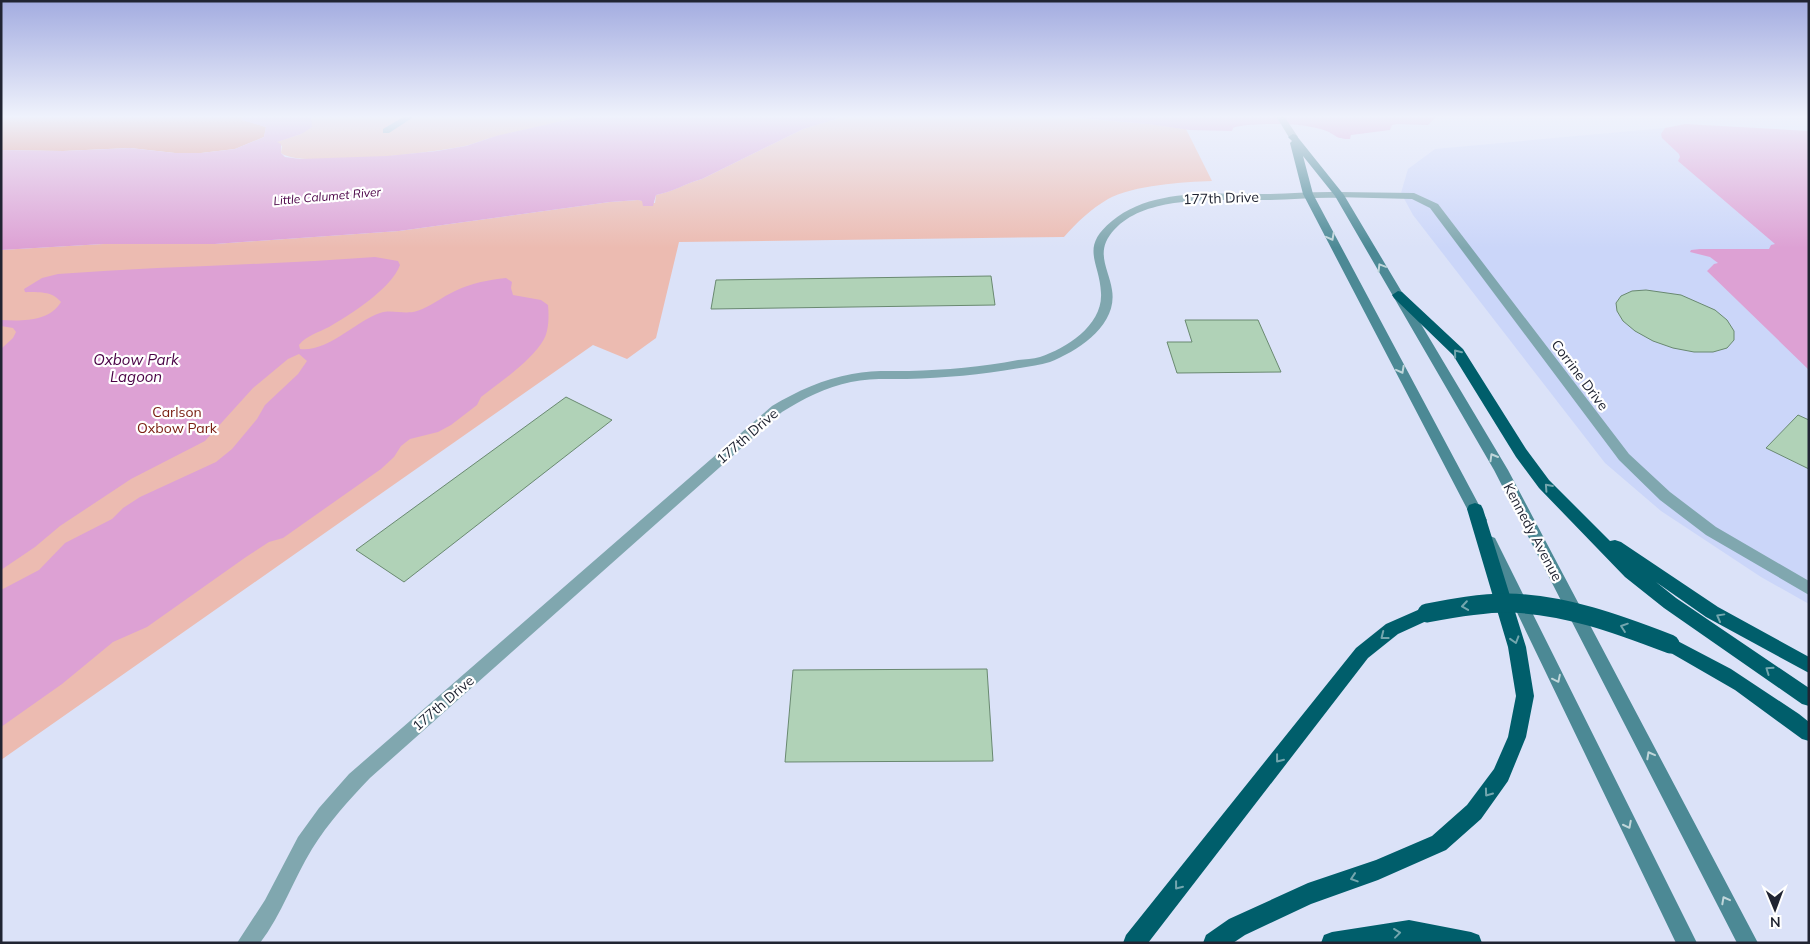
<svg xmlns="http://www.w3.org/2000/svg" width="1810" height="944" font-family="Mulish,sans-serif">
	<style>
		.built { fill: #cbd6f9 }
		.green { fill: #ecbbb1 }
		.forest { fill: #e49788 }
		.water { fill: #dda1d4 }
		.building { fill: #b0d2b7; stroke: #698970 }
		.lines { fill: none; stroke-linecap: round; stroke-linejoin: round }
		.minor { fill: #80a7af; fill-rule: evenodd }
		.tertiary { fill: #80a7af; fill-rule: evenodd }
		.secondary { fill: #4c8995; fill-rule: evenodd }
		.motorway { fill: #005e6b; fill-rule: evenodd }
		.motorway-bridge { stroke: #005e6b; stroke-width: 19 }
		.oneway { stroke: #c0d6da }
		.oneway2 { stroke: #73a6ae }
		.labels { text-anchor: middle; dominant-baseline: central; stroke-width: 4.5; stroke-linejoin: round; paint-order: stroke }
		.far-water-label { font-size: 12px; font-style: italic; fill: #4a0246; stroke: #fff }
		.street-label { font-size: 14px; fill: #202432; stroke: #fff }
		.park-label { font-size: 14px; fill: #7a2013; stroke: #fff }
		.water-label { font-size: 15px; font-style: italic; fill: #4a0246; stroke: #fff }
	</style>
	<rect width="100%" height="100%" fill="#dbe2f8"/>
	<path class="built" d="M 1665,128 L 1806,247 L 1809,350 L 1809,604 L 1761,577 L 1661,511 L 1605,463 L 1413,215 L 1401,193 L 1408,169 L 1435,149 Z"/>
	<path class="green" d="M 313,116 L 584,116 C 556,123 527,129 498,136 C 487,138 477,143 465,146 C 437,152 300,169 281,153 L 282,146 L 276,142 L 301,134 Z
		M 846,116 L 1057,116 L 1148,124 L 1186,129 L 1212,181 C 1183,182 1134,185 1108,199 C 1091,209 1077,222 1064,237 L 679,242 L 656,338 L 627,359 L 593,345 L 1,760 L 1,250 L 103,244 L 215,244 L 399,231 L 610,202 L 638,200 L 655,203 L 656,195 C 672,192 686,183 702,179 L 803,129 Z"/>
	<path class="forest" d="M 1,116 L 241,116 L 243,120 L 266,127 L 264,137 L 235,149 L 201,153 L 175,153 L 130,148 L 63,151 L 1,150 Z"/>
	<path class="water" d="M 241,116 L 313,116 L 311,118 L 312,127 L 301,134 L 277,142 L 281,144 L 281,153 L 285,157 L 300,159 L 387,156 L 437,151 L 466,146 L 496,136 L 584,116 L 846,116 L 803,129 L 702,179 C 686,183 673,192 656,195 L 653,206 L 643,206 L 642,201 L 638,200 L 610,202 L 399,231 L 215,244 L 103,244 L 1,250 L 1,150 L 63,151 L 130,148 L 175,153 L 201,153 L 235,149 L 264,137 L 266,127 L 242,120 Z
		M 1057,116 L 1447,116 L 1435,118 L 1428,125 L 1397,124 L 1392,125 L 1390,130 L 1351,135 L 1350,139 C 1337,139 1338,137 1329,132 C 1323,129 1312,127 1306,126 C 1295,123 1242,123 1233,128 L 1232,131 L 1190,130 L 1148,124 Z
		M 1685,124 L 1809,131 L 1809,370 L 1707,271 L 1714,264 L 1718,263 L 1710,257 L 1690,252 L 1691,250 L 1700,249 L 1769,249 L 1771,245 L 1775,244 L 1678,161 L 1680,157 L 1679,154 L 1662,138 L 1661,134 L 1665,128 Z
		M 375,257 L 398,261 L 400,265 C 392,288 350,315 329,327 C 319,332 306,336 299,345 L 300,349 C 329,352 354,322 380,313 C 392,309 404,315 417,311 C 430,307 442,297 455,291 C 471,283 488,280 506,278 L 512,282 L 511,288 L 513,295 L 541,300 L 548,305 C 549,315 549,330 544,339 C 532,361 500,382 481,397 L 477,405 L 451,425 L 438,432 L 410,439 L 401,446 L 394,457 L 381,469 L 283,538 L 269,542 L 246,557 L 147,627 L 113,642 L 62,684 L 1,727 L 1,590 L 39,570 L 65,543 L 112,519 L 123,508 L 140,497 L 216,462 L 232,449 L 257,419 L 265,405 L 298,374 L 307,361 L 299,354 L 288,359 L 253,388 L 205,441 L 131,479 L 60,526 L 35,547 L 1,570 L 1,349 L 13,338 L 16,332 L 13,328 L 1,326 L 1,320 C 22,321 49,322 61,302 C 51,290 39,293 25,292 L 24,289 L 42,278 L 58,274 C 164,266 270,265 375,257 Z"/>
	<path class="building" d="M 991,276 L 995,305 L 711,309 L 716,280 Z
		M 1646,290 L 1681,295 L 1715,310 L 1727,320 L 1734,331 L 1734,340 L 1727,348 L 1713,352 L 1694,352 L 1673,348 L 1653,341 L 1635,331 L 1623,321 L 1617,311 L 1616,303 L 1621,296 L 1632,291 Z
		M 1185,320 L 1258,320 L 1281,372 L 1177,373 L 1167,342 L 1192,342 Z
		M 566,397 L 612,420 L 404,582 L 356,550 Z
		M 1798,415 L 1809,420 L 1809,469 L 1766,448 Z
		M 987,669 L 993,761 L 785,762 L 793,670 Z"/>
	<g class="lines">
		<path class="minor" d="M 405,116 L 415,116 L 389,133 L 383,133 L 383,129 Z
			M 1339,192 L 1414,193 L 1438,204 L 1629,454 L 1670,492 L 1716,527 L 1809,581 L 1809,595 L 1706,535 L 1660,500 L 1619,460 L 1430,208 L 1412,199 L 1335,197 L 1335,193 Z"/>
		<path class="tertiary" d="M 1276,116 L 1284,116 L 1298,137 L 1296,139 L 1290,139 Z
			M 1330,192 L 1339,192 L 1344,195 L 1339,198 C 1314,197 1289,200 1263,200 C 1218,201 1131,192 1106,242 C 1099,258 1110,274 1112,290 C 1118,325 1078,351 1050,362 C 1040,365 1030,366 1020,368 C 983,375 945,378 907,379 C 889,379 869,378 851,382 C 826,387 803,399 782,412 L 370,778 C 349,800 328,823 312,849 C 293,880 282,914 260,943 L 237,943 L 265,900 L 298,837 L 319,808 L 349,774 L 772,406 C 797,391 824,379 852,374 C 871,370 890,371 909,371 C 946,370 982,367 1018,360 C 1025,359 1033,359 1040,357 C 1067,348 1103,325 1101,293 C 1100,262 1079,248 1112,221 C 1152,188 1214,194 1262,194 C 1284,194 1307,192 1330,192 Z"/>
		<path class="secondary" d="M 1293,134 L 1296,135 L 1344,195 L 1508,470 L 1758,943 L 1737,943 L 1494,470 L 1335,196 L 1303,156 L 1313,194 L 1487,520 L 1485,524 L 1480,525 L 1475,524 L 1303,194 L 1290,143 L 1292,141 L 1288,137 Z
			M 1490,536 L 1495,538 L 1497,542 L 1697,943 L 1676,943 L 1483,542 L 1485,538 Z"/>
		<path class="motorway" d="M 1398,291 L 1402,292 L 1463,349 L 1526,449 L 1549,480 L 1610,541 L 1615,540 L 1621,542 L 1718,607 L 1809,657 L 1809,673 L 1706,617 L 1656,582 L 1676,598 L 1809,688 L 1809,706 L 1802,704 L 1664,608 L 1625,577 L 1539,488 L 1516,457 L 1453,355 L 1394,298 L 1392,295 Z
			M 1475,503 L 1481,505 L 1483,509 L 1526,647 L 1534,696 L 1526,737 L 1508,781 L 1481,819 L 1446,850 L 1378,880 L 1311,904 L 1245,935 L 1233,943 L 1203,943 L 1206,935 L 1229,919 L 1308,883 L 1376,860 L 1432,836 L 1467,805 L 1494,769 L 1508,737 L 1516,696 L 1508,647 L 1467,509 L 1469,505 Z
			M 1427,606 L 1433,608 L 1436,613 L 1433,618 L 1398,634 L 1368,658 L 1148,943 L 1123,943 L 1126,935 L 1356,648 L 1386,624 Z
			M 1670,637 L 1731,669 L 1799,714 L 1809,722 L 1809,741 L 1802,739 L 1735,690 L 1664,649 L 1661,644 L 1664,639 Z
			M 1409,920 L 1471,932 L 1479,935 L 1482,943 L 1321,943 L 1324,935 L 1332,932 Z"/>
		<path class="motorway-bridge" d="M 1427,613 C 1453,608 1480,603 1507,603 C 1564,604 1618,624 1670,644"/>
	</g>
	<defs><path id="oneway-chevron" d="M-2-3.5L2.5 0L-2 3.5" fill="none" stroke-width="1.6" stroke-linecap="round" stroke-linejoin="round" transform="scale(1.25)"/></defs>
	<g class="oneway">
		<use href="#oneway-chevron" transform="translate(1331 237) rotate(62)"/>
		<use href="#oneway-chevron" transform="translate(1381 267) rotate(-121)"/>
		<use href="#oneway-chevron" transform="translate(1401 370) rotate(62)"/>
		<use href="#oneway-chevron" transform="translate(1493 457) rotate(-120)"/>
		<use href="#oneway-chevron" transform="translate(1557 679) rotate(64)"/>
		<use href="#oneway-chevron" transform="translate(1650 755) rotate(-118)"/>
		<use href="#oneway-chevron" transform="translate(1628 825) rotate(63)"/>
		<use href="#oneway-chevron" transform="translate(1725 900) rotate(-118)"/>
	</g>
	<g class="oneway2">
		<use href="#oneway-chevron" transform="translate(1457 353) rotate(-129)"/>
		<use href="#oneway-chevron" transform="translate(1548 487) rotate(-132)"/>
		<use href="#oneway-chevron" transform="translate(1465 606) rotate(172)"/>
		<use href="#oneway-chevron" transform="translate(1720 617) rotate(-151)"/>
		<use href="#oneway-chevron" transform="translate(1624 627) rotate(-161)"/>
		<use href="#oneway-chevron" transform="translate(1384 636) rotate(142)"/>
		<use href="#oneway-chevron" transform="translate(1515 640) rotate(73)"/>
		<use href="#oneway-chevron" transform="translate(1769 670) rotate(-145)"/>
		<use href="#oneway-chevron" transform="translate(1279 759) rotate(128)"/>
		<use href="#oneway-chevron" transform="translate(1488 793) rotate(126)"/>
		<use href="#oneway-chevron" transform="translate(1354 878) rotate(162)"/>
		<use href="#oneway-chevron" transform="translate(1178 886) rotate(128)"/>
		<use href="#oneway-chevron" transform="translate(1397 933) rotate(-7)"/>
	</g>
	<linearGradient id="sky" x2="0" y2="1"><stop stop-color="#a3ace0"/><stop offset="0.47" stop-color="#eff2fc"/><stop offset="1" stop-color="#eff2fc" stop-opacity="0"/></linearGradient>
	<rect width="1810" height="248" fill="url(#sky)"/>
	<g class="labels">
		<g class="far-water-label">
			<text transform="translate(327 196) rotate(-5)">Little Calumet River</text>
		</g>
		<g class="street-label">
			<text transform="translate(1221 198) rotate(-2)">177th Drive</text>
			<text transform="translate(1580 375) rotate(53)">Corrine Drive</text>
			<text transform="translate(747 436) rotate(-41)">177th Drive</text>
			<text transform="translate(1533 532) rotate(62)">Kennedy Avenue</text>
			<text transform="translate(443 703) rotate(-41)">177th Drive</text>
		</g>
		<g class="park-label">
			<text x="177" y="412">Carlson<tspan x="177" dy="16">Oxbow Park</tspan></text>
		</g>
		<g class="water-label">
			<text x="136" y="359">Oxbow Park<tspan x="136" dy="17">Lagoon</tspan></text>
		</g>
	</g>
	<rect width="1810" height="944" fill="none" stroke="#202432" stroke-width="5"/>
	<g transform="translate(1775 909) rotate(179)" stroke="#ffffff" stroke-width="4" paint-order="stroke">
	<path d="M0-4L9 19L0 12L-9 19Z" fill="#202432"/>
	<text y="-8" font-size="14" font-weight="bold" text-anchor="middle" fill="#202432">N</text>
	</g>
</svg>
